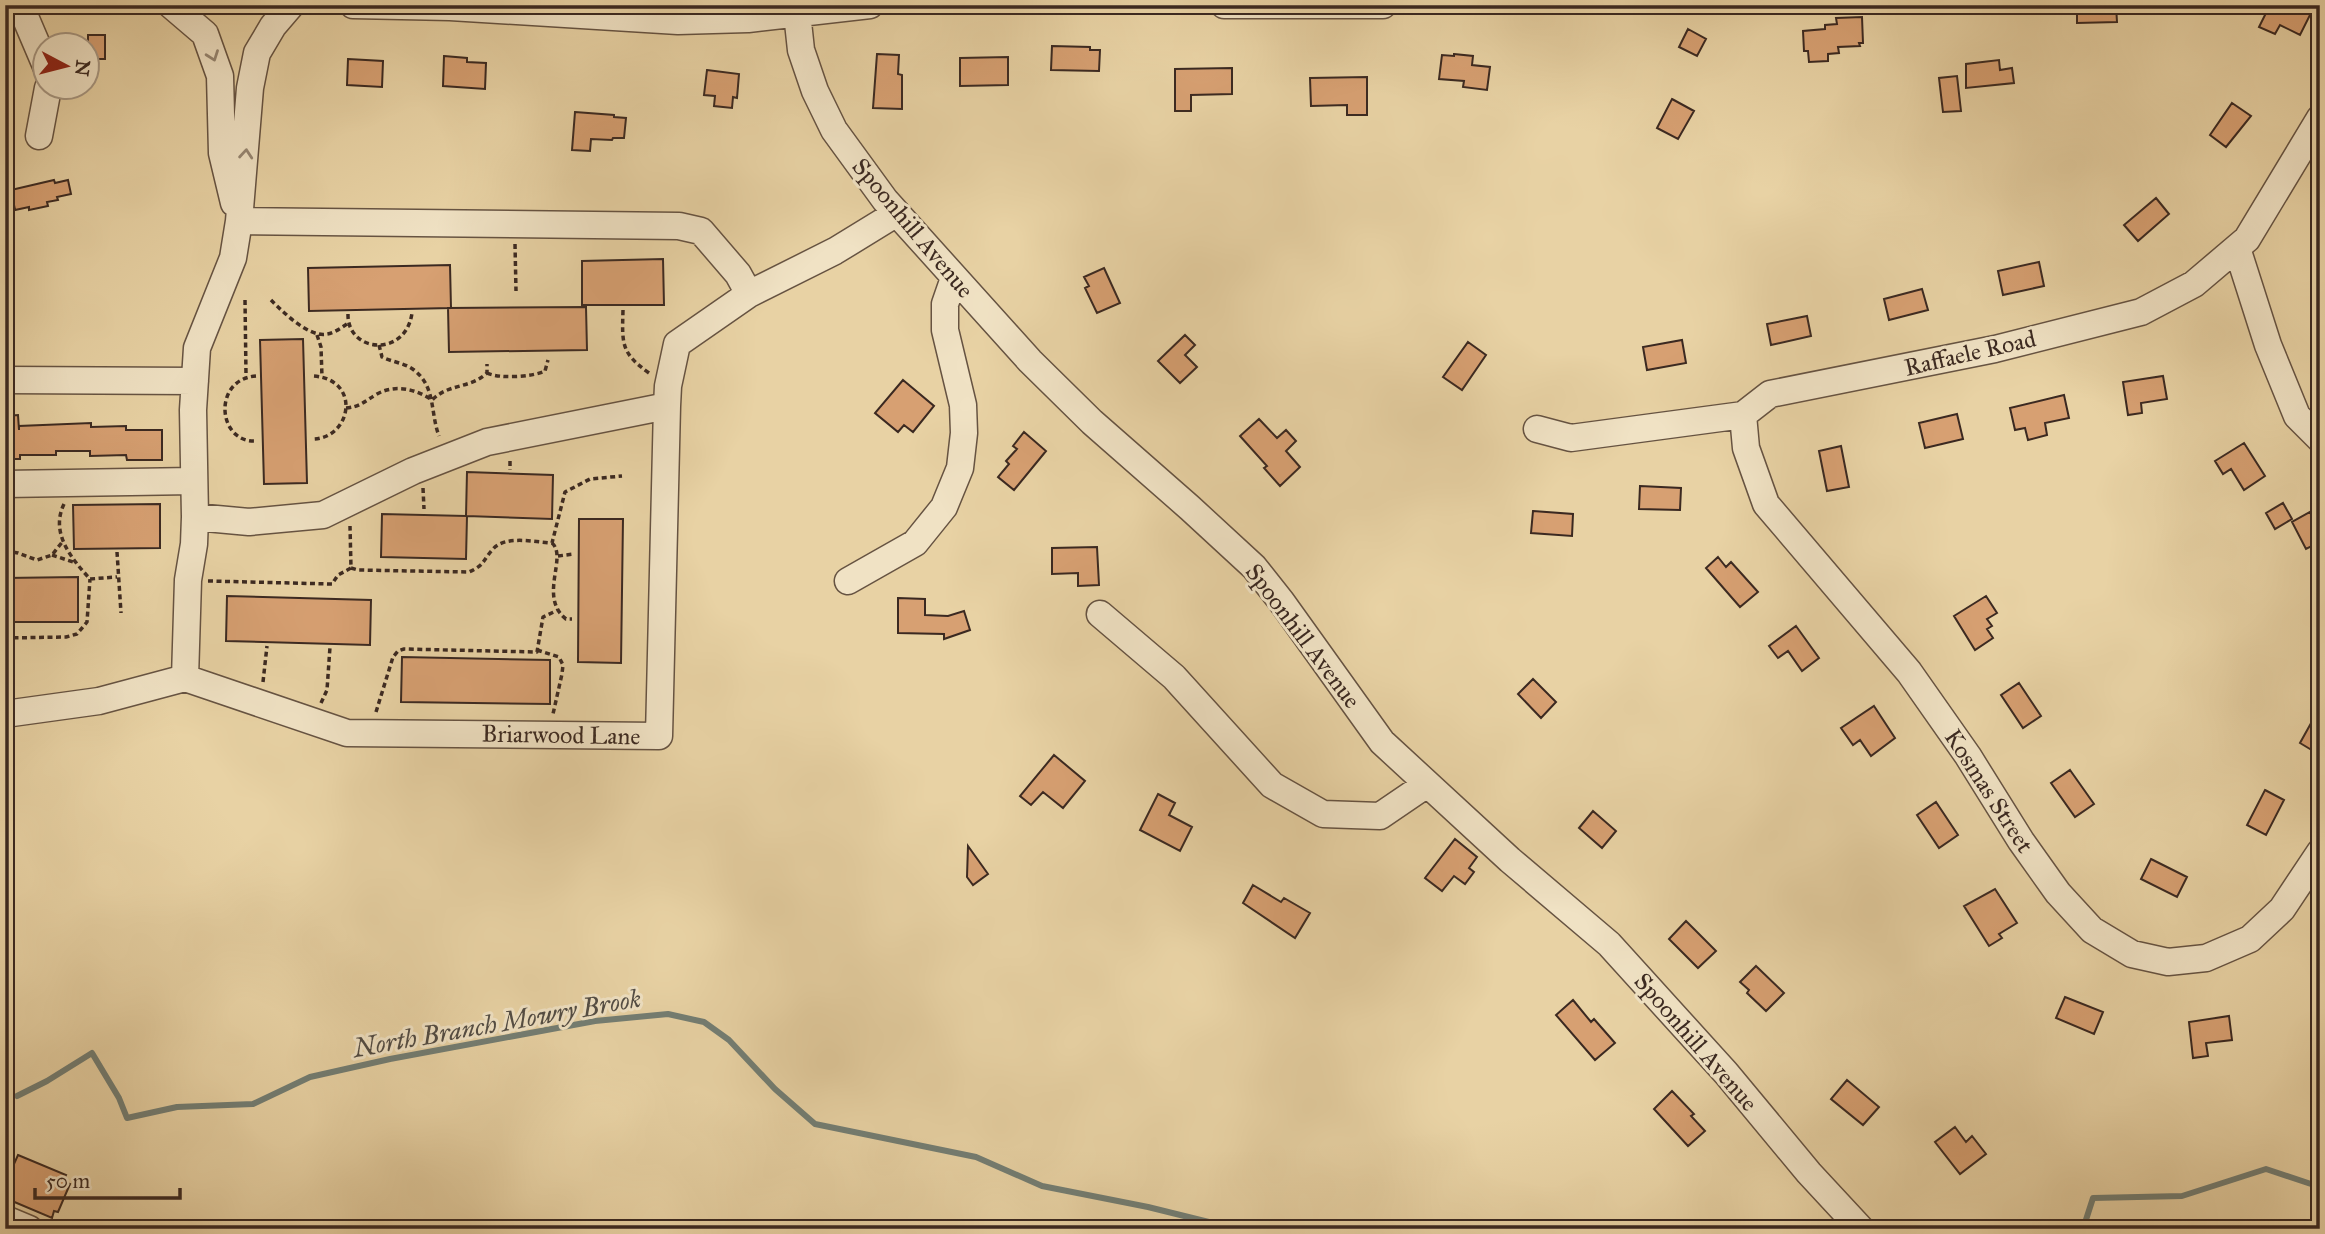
<svg xmlns="http://www.w3.org/2000/svg" width="2325" height="1234" font-family="'IM FELL Great Primer',serif">
	<style>
		.lines { fill: none; stroke-linecap: round; stroke-linejoin: round }
		.stream { stroke: #737e74; stroke-width: 6 }
		.building { fill: #d7a072; stroke: #3b2921; stroke-width: 2 }
		.minor-casing { stroke: #665342; stroke-width: 29 }
		.path { stroke: #3b2921; stroke-width: 3.5; stroke-dasharray: 5 3.5; stroke-linecap: butt }
		.minor { stroke: #f0e2c4; stroke-width: 26 }
		.oneway { stroke: #968672 }
		.labels { text-anchor: middle; dominant-baseline: central; stroke-width: 6; stroke-linejoin: round; paint-order: stroke }
		.street-label { font-size: 24px; fill: #3b2921; stroke: #f0e2c4 }
		.water-label { font-size: 26px; font-style: italic; fill: #524c44; stroke: #f0e2c4 }
	</style>
	<rect width="100%" height="100%" fill="#e8d2a4"/>
	<filter id="stains"><feTurbulence type="fractalNoise" baseFrequency=".00286" numOctaves="4"/><feColorMatrix values="0 0 0 0 .2 0 0 0 0 .09 0 0 0 0 .02 0 0 0 .5 -.17"/></filter>
	<radialGradient id="worn" r=".72"><stop offset=".6" stop-color="#630" stop-opacity="0"/><stop offset="1" stop-color="#630" stop-opacity=".3"/></radialGradient>
	<g class="lines">
		<path class="stream" d="M 17,1096 L 47,1081 L 92,1053 L 119,1098 L 127,1118 L 177,1107 L 253,1104 L 310,1077 L 390,1059 L 595,1021 L 668,1014 L 704,1022 L 729,1040 L 775,1089 L 815,1124 L 976,1157 L 1042,1186 L 1148,1207 L 1237,1229
			M 2083,1229 L 2093,1198 L 2182,1196 L 2266,1169 L 2320,1187"/>
	</g>
	<path class="building" d="M 2077,5 L 2116,5 L 2117,22 L 2077,23 Z
		M 2270,5 L 2295,5 L 2311,13 L 2300,35 L 2280,25 L 2275,34 L 2259,27 Z
		M 1862,17 L 1863,43 L 1859,43 L 1860,46 L 1838,47 L 1839,53 L 1828,54 L 1828,61 L 1809,62 L 1808,51 L 1804,51 L 1803,31 L 1825,29 L 1825,25 L 1837,24 L 1836,18 Z
		M 1688,29 L 1706,39 L 1697,56 L 1679,47 Z
		M 88,35 L 105,35 L 105,59 L 88,59 Z
		M 1052,46 L 1090,47 L 1090,50 L 1100,50 L 1099,71 L 1051,70 Z
		M 877,54 L 899,55 L 898,74 L 902,75 L 902,109 L 873,108 Z
		M 1454,54 L 1473,56 L 1472,65 L 1490,67 L 1487,90 L 1463,87 L 1464,81 L 1439,79 L 1442,55 L 1454,56 Z
		M 444,56 L 467,58 L 467,62 L 486,63 L 485,89 L 443,86 Z
		M 1008,57 L 1008,85 L 960,86 L 960,58 Z
		M 348,59 L 383,61 L 382,87 L 347,85 Z
		M 1999,60 L 2000,70 L 2012,68 L 2014,83 L 1966,88 L 1966,64 Z
		M 1232,68 L 1232,94 L 1191,95 L 1191,111 L 1175,111 L 1175,69 Z
		M 707,70 L 739,74 L 737,98 L 733,97 L 732,108 L 714,106 L 715,96 L 704,95 Z
		M 1957,76 L 1961,111 L 1943,112 L 1939,78 Z
		M 1367,77 L 1367,115 L 1347,115 L 1347,105 L 1311,106 L 1310,78 Z
		M 1672,99 L 1694,111 L 1678,139 L 1657,128 Z
		M 2232,103 L 2251,116 L 2226,147 L 2210,135 Z
		M 575,112 L 614,115 L 614,117 L 626,118 L 624,138 L 613,138 L 612,140 L 591,139 L 590,151 L 572,150 Z
		M 54,180 L 55,183 L 68,180 L 71,194 L 57,197 L 58,200 L 47,202 L 48,206 L 29,210 L 29,207 L 15,210 L 11,190 Z
		M 2156,198 L 2169,214 L 2138,241 L 2124,225 Z
		M 663,259 L 664,305 L 582,305 L 582,261 Z
		M 2039,262 L 2044,286 L 2003,295 L 1998,271 Z
		M 450,265 L 451,308 L 309,311 L 308,268 Z
		M 1104,268 L 1120,303 L 1097,313 L 1085,288 L 1089,286 L 1084,277 Z
		M 1922,289 L 1928,310 L 1889,320 L 1884,299 Z
		M 586,307 L 587,350 L 449,352 L 448,308 Z
		M 1807,316 L 1811,336 L 1771,345 L 1767,324 Z
		M 1185,335 L 1195,345 L 1185,355 L 1197,367 L 1180,383 L 1158,361 Z
		M 303,339 L 307,483 L 264,484 L 260,340 Z
		M 1682,340 L 1686,363 L 1647,370 L 1643,347 Z
		M 1468,342 L 1486,355 L 1462,390 L 1443,377 Z
		M 2163,376 L 2167,399 L 2141,403 L 2142,413 L 2128,415 L 2123,382 Z
		M 903,380 L 934,406 L 913,432 L 904,425 L 898,432 L 875,413 Z
		M 2064,395 L 2069,418 L 2045,423 L 2047,435 L 2028,440 L 2025,428 L 2015,430 L 2010,408 Z
		M 1957,414 L 1963,439 L 1925,448 L 1919,423 Z
		M 18,415 L 19,430 L 19,426 L 91,423 L 91,427 L 126,426 L 126,430 L 162,430 L 162,460 L 127,460 L 126,455 L 90,456 L 90,451 L 56,451 L 56,455 L 20,455 L 20,459 L 5,459 L 5,416 Z
		M 1259,419 L 1277,438 L 1286,430 L 1296,441 L 1286,451 L 1300,467 L 1280,486 L 1264,468 L 1267,466 L 1240,436 Z
		M 1024,432 L 1046,451 L 1014,490 L 998,477 L 1009,464 L 1006,461 L 1017,449 L 1013,446 Z
		M 2244,443 L 2265,476 L 2244,490 L 2231,469 L 2223,474 L 2215,461 Z
		M 1841,446 L 1849,487 L 1827,491 L 1819,451 Z
		M 467,472 L 553,475 L 552,519 L 467,516 L 466,559 L 381,557 L 382,514 L 466,516 Z
		M 1640,486 L 1681,488 L 1680,510 L 1639,509 Z
		M 2283,503 L 2292,519 L 2275,529 L 2266,513 Z
		M 160,504 L 160,548 L 74,549 L 73,505 Z
		M 1533,511 L 1573,514 L 1572,536 L 1531,533 Z
		M 2310,512 L 2314,521 L 2320,518 L 2320,542 L 2306,549 L 2292,522 Z
		M 579,519 L 623,519 L 621,663 L 578,662 Z
		M 1097,547 L 1099,585 L 1078,586 L 1078,573 L 1052,574 L 1052,548 Z
		M 1718,557 L 1726,567 L 1731,562 L 1758,592 L 1740,607 L 1706,568 Z
		M 78,577 L 78,622 L 5,622 L 5,578 Z
		M 227,596 L 371,600 L 370,645 L 226,641 Z
		M 1986,596 L 1997,613 L 1987,619 L 1992,626 L 1987,629 L 1993,638 L 1975,650 L 1954,616 Z
		M 898,598 L 925,599 L 925,615 L 948,616 L 964,611 L 970,630 L 944,639 L 944,634 L 898,633 Z
		M 1796,626 L 1819,658 L 1802,671 L 1788,651 L 1778,658 L 1769,646 Z
		M 402,657 L 550,660 L 550,704 L 401,702 Z
		M 1533,679 L 1556,702 L 1541,718 L 1518,694 Z
		M 2019,683 L 2041,716 L 2023,728 L 2001,695 Z
		M 1874,706 L 1895,738 L 1871,756 L 1860,740 L 1853,745 L 1841,728 Z
		M 2320,707 L 2320,755 L 2300,743 Z
		M 1054,755 L 1085,781 L 1063,808 L 1043,792 L 1031,805 L 1020,796 Z
		M 2070,770 L 2094,804 L 2075,817 L 2051,783 Z
		M 2265,790 L 2284,800 L 2266,835 L 2247,825 Z
		M 1158,794 L 1175,803 L 1169,815 L 1192,827 L 1180,851 L 1140,830 Z
		M 1936,802 L 1958,835 L 1939,848 L 1917,815 Z
		M 1593,811 L 1616,831 L 1602,848 L 1579,828 Z
		M 1455,839 L 1477,857 L 1469,868 L 1474,872 L 1465,884 L 1454,876 L 1442,891 L 1425,878 Z
		M 968,846 L 988,874 L 973,885 L 967,877 Z
		M 2151,859 L 2187,877 L 2177,897 L 2141,879 Z
		M 1253,885 L 1281,902 L 1284,898 L 1310,913 L 1295,938 L 1243,903 Z
		M 1995,889 L 2017,923 L 1999,934 L 2002,938 L 1989,946 L 1964,906 Z
		M 1686,921 L 1716,951 L 1698,968 L 1669,939 Z
		M 1756,966 L 1784,993 L 1766,1011 L 1747,993 L 1749,990 L 1740,982 Z
		M 2065,997 L 2103,1012 L 2094,1034 L 2056,1018 Z
		M 1573,1000 L 1591,1022 L 1594,1019 L 1615,1043 L 1595,1060 L 1556,1015 Z
		M 2229,1016 L 2232,1040 L 2206,1043 L 2208,1056 L 2193,1058 L 2189,1022 Z
		M 1847,1080 L 1879,1107 L 1863,1125 L 1831,1099 Z
		M 1672,1091 L 1694,1114 L 1691,1116 L 1705,1131 L 1688,1146 L 1654,1109 Z
		M 1955,1127 L 1966,1142 L 1972,1136 L 1986,1154 L 1960,1174 L 1935,1142 Z
		M 18,1155 L 66,1175 L 63,1181 L 70,1184 L 58,1212 L 54,1211 L 52,1218 L 5,1198 L 5,1184 Z"/>
	<g class="lines">
		<defs>
			<path id="minor" d="M 20,5 L 46,66
				M 171,5 L 205,34 L 220,76 L 222,153 L 234,203
				M 353,5 L 450,7 L 678,21 L 748,19 L 870,5
				M 1224,5 L 1383,5
				M 797,13 L 801,50 L 815,91 L 834,130 L 885,200 L 1030,361 L 1092,422 L 1190,508 L 1254,567 L 1281,601 L 1382,742 L 1510,860 L 1609,944 L 1726,1073 L 1809,1173 L 1861,1229
				M 39,136 L 48,88
				M 239,221 L 679,226 L 701,231 L 738,274 L 749,294
				M 2237,248 L 2268,345 L 2297,416 L 2320,439
				M 5,380 L 195,381
				M 1743,415 L 1746,448 L 1766,504 L 1909,672 L 1968,756 L 2021,841 L 2058,893 L 2092,930 L 2132,954 L 2168,962 L 2206,958 L 2250,939 L 2282,909 L 2320,852
				M 1537,429 L 1571,438 L 1743,415 L 1770,394 L 1995,349 L 2141,312 L 2194,284 L 2247,239 L 2320,118
				M 5,484 L 193,481
				M 195,517 L 249,522 L 323,515 L 413,471 L 487,442 L 667,406
				M 848,581 L 915,543 L 944,507 L 960,468 L 964,433 L 963,405 L 945,330 L 945,304 L 954,278
				M 1100,614 L 1174,677 L 1272,785 L 1323,814 L 1380,816 L 1427,784
				M 185,678 L 347,733 L 659,736 L 667,406 L 668,386 L 677,344 L 749,294 L 835,251 L 897,213
				M 5,714 L 99,701 L 185,678 L 188,580 L 194,544 L 195,517 L 193,410 L 197,348 L 233,258 L 239,221 L 250,88 L 257,53 L 273,26 L 291,5
				M 5,1219 L 29,1229"/>
		</defs>
		<use href="#minor" class="minor-casing"/>
		<path class="path" d="M 515,244 L 516,291
			M 245,300 L 246,375
			M 271,300 C 283,312 309,338 327,334 C 334,333 341,328 347,324
			M 623,310 C 622,344 621,353 649,373
			M 348,314 C 347,353 406,358 412,313
			M 317,335 L 321,347 L 322,377
			M 379,345 L 382,357 C 392,362 405,363 414,370 C 436,387 430,412 439,436
			M 487,373 C 499,379 533,377 545,371 L 548,360
			M 256,376 C 212,379 217,444 257,441
			M 314,376 C 361,380 352,437 314,439
			M 346,408 C 360,407 365,401 377,394 C 395,384 416,389 432,400 C 449,383 470,389 487,373 L 487,364
			M 510,461 L 510,470
			M 423,488 L 424,509
			M 64,504 C 50,533 71,558 90,579 L 117,577
			M 552,543 C 568,557 538,597 566,619 L 572,619
			M 5,551 L 18,553 L 37,560 L 52,555 L 63,541
			M 117,552 L 121,613
			M 52,555 L 73,562
			M 558,556 L 574,554
			M 351,568 L 358,570 L 469,572 C 485,565 483,560 493,549 C 505,535 535,542 552,543 L 565,492 L 590,479 L 622,476
			M 208,581 L 332,584 L 338,575 L 351,568 L 350,526
			M 5,638 L 66,637 L 77,634 L 87,622 L 90,579
			M 6,638 L 10,692
			M 537,650 L 559,657 L 563,665 L 562,674 L 553,714
			M 263,682 L 267,646
			M 321,703 L 327,690 L 330,647
			M 376,712 L 393,657 L 398,651 L 404,649 L 537,652 L 543,617 L 558,610"/>
		<use href="#minor" class="minor"/>
	</g>
	<defs><path id="oneway-chevron" d="M-2-3.5L2.5 0L-2 3.5" fill="none" stroke-width="1.6" stroke-linecap="round" stroke-linejoin="round" transform="scale(1.75)"/></defs>
	<g class="oneway">
		<use href="#oneway-chevron" transform="translate(213 56) rotate(70)"/>
		<use href="#oneway-chevron" transform="translate(246 154) rotate(-85)"/>
	</g>
	<g class="labels">
		<g class="street-label">
			<text transform="translate(913 228) rotate(50)">Spoonhill Avenue</text>
			<text transform="translate(1970 353) rotate(-13)">Raffaele Road</text>
			<text transform="translate(1303 636) rotate(53)">Spoonhill Avenue</text>
			<text transform="translate(561 735) rotate(1)">Briarwood Lane</text>
			<text transform="translate(1989 791) rotate(57)">Kosmas Street</text>
			<text transform="translate(1696 1042) rotate(49)">Spoonhill Avenue</text>
		</g>
		<g class="water-label">
			<text transform="translate(497 1023) rotate(-10)">North Branch Mowry Brook</text>
		</g>
	</g>
	<rect width="2325" height="1234" fill="none" stroke="#e8d2a4" stroke-width="28"/>
	<rect x="7" y="7" width="2311" height="1220" fill="none" stroke="#3b2921" stroke-width="3.5"/>
	<rect x="14" y="14" width="2297" height="1206" fill="none" stroke="#3b2921" stroke-width="2"/>
	<g transform="translate(66 66) rotate(97)"><circle r="33" fill="#f0e2c4" stroke="#a89883" stroke-width="2"/>
	<path d="M0-5L12 26L0 18L-12 26Z" fill="#8f2418"/>
	<text y="-10" font-size="19" font-weight="bold" text-anchor="middle" fill="#3b2921">N</text>
	</g>
	<path d="M35 1188v10h145v-10" fill="none" stroke="#3b2921" stroke-width="3.5"/>
	<text x="46" y="1188" font-size="21" fill="#3b2921" stroke="#f0e2c4" stroke-width="5" paint-order="stroke">50 m</text>
	<rect width="100%" height="100%" filter="url(#stains)"/>
	<rect width="100%" height="100%" fill="url(#worn)"/>
</svg>
